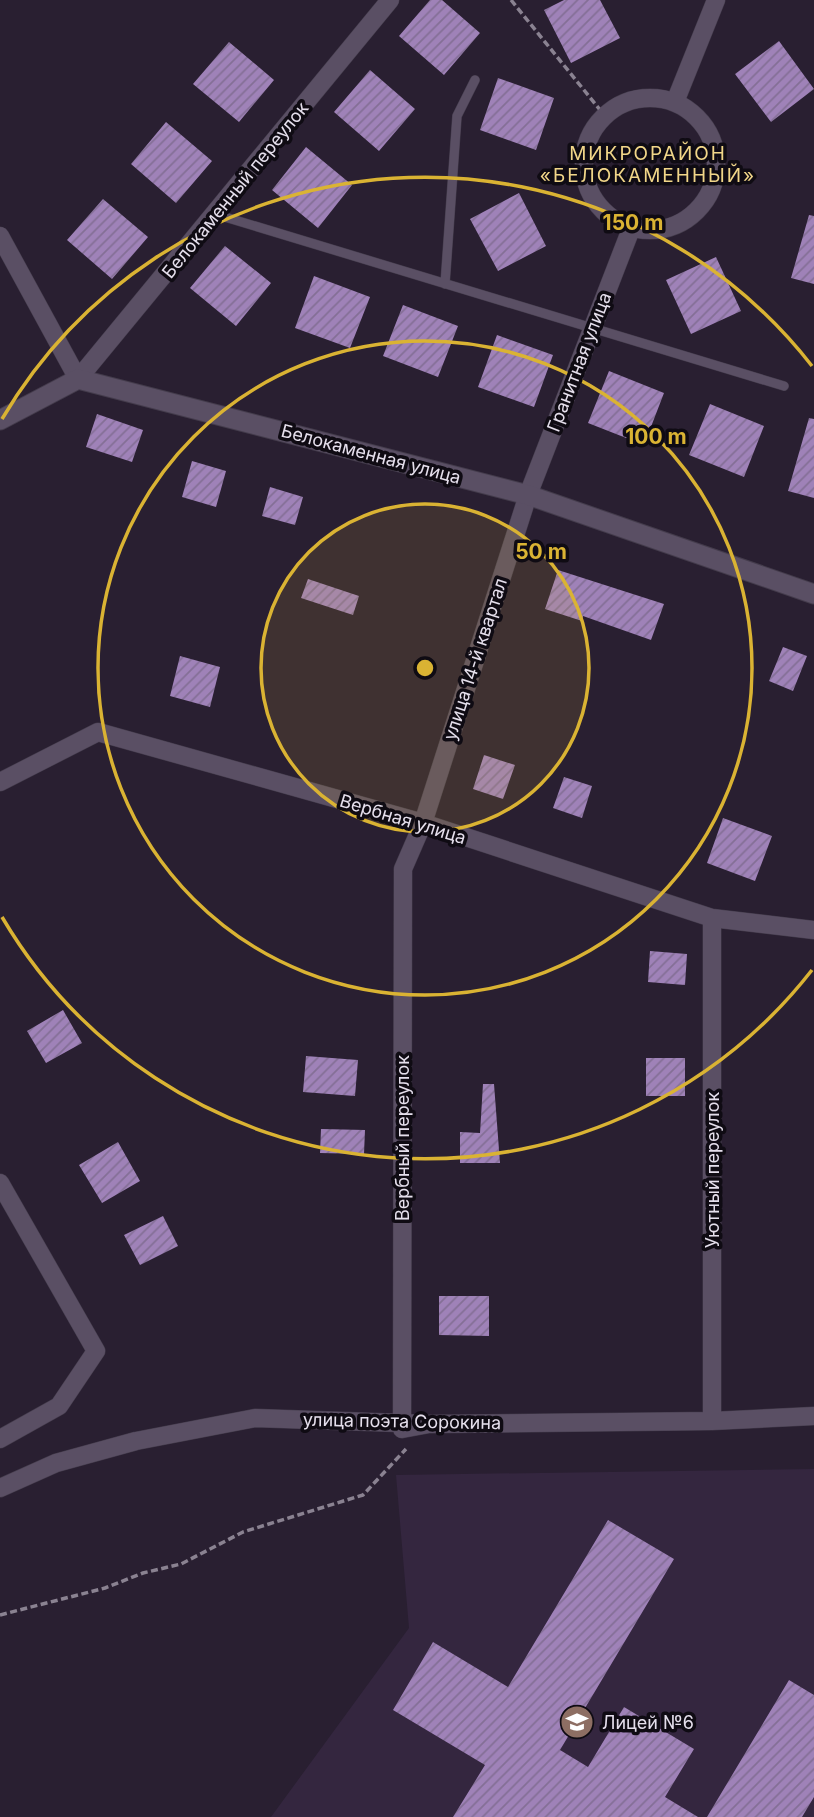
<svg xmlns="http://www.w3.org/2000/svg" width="814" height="1817" font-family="Inter,sans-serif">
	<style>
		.built { fill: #34263f }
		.building { fill: url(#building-hatch) }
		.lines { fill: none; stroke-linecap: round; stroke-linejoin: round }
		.service-casing { stroke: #443c4c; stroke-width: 10 }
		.minor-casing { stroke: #443c4c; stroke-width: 19 }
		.tertiary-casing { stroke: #443c4c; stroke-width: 21 }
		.path { stroke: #8a8291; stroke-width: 3.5; stroke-dasharray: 7 3.5; stroke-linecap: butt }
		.service { stroke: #5a4f64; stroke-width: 9 }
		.minor { stroke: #5a4f64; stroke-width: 18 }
		.tertiary { stroke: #5a4f64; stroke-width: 19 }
		.ring { fill: none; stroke: #dab333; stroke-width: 3.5 }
		.labels { text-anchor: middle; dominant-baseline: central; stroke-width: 7; stroke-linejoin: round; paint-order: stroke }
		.street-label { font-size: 18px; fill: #e5dfec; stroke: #0f0b13 }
		.poi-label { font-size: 18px; fill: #e5dfec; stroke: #0f0b13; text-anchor: start }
		.neighbourhood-label { font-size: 19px; letter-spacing: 2px; fill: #f1d689; stroke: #0f0b13 }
		.centre { fill: #dab333; stroke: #0f0b13; stroke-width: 3.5 }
		.ring-label { font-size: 21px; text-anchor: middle; font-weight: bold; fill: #dab333; stroke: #0f0b13; stroke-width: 7; stroke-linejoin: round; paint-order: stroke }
	</style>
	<defs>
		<pattern id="building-hatch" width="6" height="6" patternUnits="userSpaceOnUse" patternTransform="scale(1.75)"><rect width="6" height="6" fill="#9f82b8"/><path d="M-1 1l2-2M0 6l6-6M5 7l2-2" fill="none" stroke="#846f96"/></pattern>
	</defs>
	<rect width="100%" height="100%" fill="#291f31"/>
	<path class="built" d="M 814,1469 L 814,1817 L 271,1817 L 409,1628 L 396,1475 Z"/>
	<path class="building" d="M 430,0 L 442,0 L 480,33 L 444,75 L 399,36 Z
		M 564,0 L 600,0 L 620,38 L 571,63 L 544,10 Z
		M 779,41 L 814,89 L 771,122 L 735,74 Z
		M 229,42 L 274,80 L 239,122 L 193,84 Z
		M 370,70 L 415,109 L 379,151 L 334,112 Z
		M 498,78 L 554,98 L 536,150 L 480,130 Z
		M 166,122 L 212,161 L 176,203 L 131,164 Z
		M 306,147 L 352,185 L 318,228 L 272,190 Z
		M 519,193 L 546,246 L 498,271 L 470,219 Z
		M 103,199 L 148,237 L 112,279 L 67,240 Z
		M 809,215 L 814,216 L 814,284 L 791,278 Z
		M 225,246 L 271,283 L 236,326 L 190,288 Z
		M 716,257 L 741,311 L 691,334 L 666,280 Z
		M 314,276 L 370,297 L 350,348 L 295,328 Z
		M 403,305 L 458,326 L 438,377 L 383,356 Z
		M 497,335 L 553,355 L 534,407 L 478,387 Z
		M 609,371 L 664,393 L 644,445 L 588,423 Z
		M 710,404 L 764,426 L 744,477 L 689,455 Z
		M 97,414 L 143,430 L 132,462 L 86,447 Z
		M 809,418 L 814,419 L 814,498 L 788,491 Z
		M 192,461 L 226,471 L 216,507 L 182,497 Z
		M 270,487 L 303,497 L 295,525 L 262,516 Z
		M 558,570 L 664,604 L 651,640 L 583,616 L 582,621 L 545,609 Z
		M 308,579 L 359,596 L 353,615 L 301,598 Z
		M 783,647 L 807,656 L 793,691 L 769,681 Z
		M 180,656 L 220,667 L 210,707 L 170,696 Z
		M 484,755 L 515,765 L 503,799 L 473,789 Z
		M 564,777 L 592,786 L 582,818 L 553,808 Z
		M 723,818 L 772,836 L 755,881 L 707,863 Z
		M 650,951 L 687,954 L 685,985 L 648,982 Z
		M 63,1010 L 82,1043 L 46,1063 L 27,1031 Z
		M 306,1056 L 358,1060 L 355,1096 L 303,1092 Z
		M 646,1058 L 685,1058 L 685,1096 L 646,1096 Z
		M 483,1084 L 494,1084 L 500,1163 L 460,1163 L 460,1132 L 480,1133 Z
		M 321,1129 L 365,1130 L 364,1154 L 320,1153 Z
		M 118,1142 L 140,1181 L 102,1203 L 79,1165 Z
		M 163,1216 L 178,1246 L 140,1265 L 124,1235 Z
		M 439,1296 L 489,1296 L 489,1336 L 439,1335 Z
		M 608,1520 L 674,1559 L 560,1750 L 588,1767 L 624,1707 L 694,1749 L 665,1797 L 698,1817 L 453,1817 L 485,1765 L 393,1710 L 433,1642 L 508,1687 Z
		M 789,1680 L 814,1695 L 814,1797 L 802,1817 L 707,1817 Z"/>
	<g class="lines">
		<defs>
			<path id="service" d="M 215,214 L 784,386
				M 445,284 L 457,116 L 475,80"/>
			<path id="minor" d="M584 164a66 66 0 1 1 132 0a66 66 0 1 1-132 0Z
				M 675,102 L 716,0
				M 0,236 L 78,379 L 390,0
				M 0,782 L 98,732 L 423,823 L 712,918 L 814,930
				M 0,1183 L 96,1351 L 59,1406 L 0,1439
				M 712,1421 L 712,918
				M 429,1424 L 402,1429 L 403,869 L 423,823 L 528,495 L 631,229
				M 0,1488 L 56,1463 L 136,1441 L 255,1418 L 429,1424 L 712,1421 L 814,1416"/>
			<path id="tertiary" d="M 0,420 L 78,379 L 528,495 L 814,594"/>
		</defs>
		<use href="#service" class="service-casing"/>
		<use href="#minor" class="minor-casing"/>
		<use href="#tertiary" class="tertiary-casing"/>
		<path class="path" d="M 511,0 L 605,116
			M 0,1615 L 105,1588 L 143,1573 L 181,1564 L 243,1532 L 363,1495 L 406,1449"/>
		<use href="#service" class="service"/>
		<use href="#minor" class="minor"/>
		<use href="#tertiary" class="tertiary"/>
	</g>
	<circle cx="425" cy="668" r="164" fill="#dab333" fill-opacity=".12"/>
	<g class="ring">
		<circle cx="425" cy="668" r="164"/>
		<circle cx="425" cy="668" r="327"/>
		<path d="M812 970A491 491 0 0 1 2 917M2 419A491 491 0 0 1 812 366"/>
	</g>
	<defs>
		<symbol id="school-disc" viewBox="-11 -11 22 22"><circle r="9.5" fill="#8d6e63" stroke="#0f0b13"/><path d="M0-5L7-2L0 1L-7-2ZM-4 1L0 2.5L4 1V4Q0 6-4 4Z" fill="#fff"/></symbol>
	</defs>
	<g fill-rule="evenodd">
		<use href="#school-disc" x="558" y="1703" width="38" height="38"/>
	</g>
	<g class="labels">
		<g class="street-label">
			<text transform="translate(235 190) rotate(-51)">Белокаменный переулок</text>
			<text transform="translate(579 362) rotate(-69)">Гранитная улица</text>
			<text transform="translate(371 454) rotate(15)">Белокаменная улица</text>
			<text transform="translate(475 659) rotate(-72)">улица 14-й квартал</text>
			<text transform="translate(403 819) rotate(17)">Вербная улица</text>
			<text transform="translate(402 1138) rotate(-90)">Вербный переулок</text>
			<text transform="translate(712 1170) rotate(-90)">Уютный переулок</text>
			<text transform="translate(402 1421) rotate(1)">улица поэта Сорокина</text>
		</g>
		<g class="poi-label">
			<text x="602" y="1722">Лицей №6</text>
		</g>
		<g class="neighbourhood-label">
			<text x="648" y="153">МИКРОРАЙОН<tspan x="648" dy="22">«БЕЛОКАМЕННЫЙ»</tspan></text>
		</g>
	</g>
	<circle cx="425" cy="668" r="10" class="centre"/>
	<g class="ring-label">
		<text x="633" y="230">150 m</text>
		<text x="656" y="444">100 m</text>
		<text x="541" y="559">50 m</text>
	</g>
</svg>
